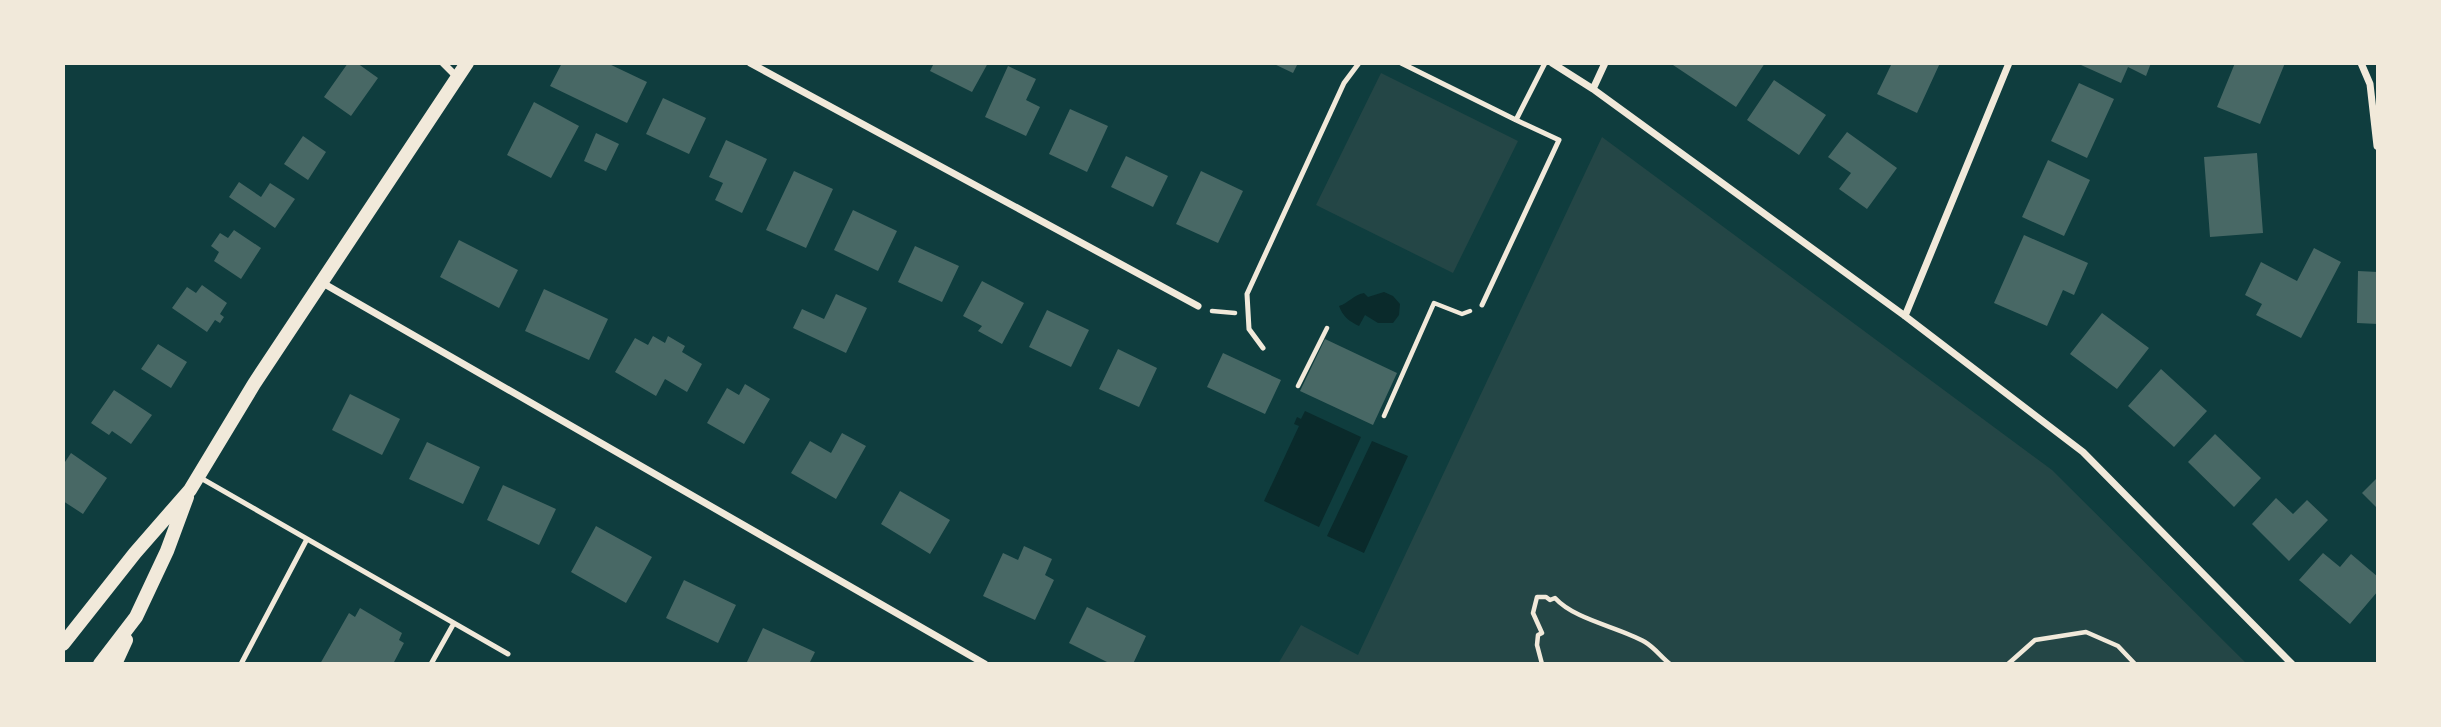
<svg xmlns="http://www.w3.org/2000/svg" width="2441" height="727" font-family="Montserrat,sans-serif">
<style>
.green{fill:#244646}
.water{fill:#0a2a2b}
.building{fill:#486865}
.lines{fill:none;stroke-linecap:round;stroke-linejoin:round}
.path{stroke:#f1e9da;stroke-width:4.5}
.service{stroke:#f1e9da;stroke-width:5}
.minor{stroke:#f1e9da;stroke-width:7}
.secondary{stroke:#f1e9da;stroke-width:14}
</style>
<rect width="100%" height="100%" fill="#0f3d3e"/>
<!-- green -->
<path class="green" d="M1381,73L1518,141L1453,273L1316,205Z
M1602,137L2052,470L2247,664H1278L1301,625L1358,655Z"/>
<!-- water -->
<path class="water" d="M1384,292L1393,296L1400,304L1399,315L1393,323H1378L1365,315L1359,326C1349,321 1343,317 1339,306C1349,303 1353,295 1364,293L1368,297Z
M1305,411L1361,437L1319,527L1264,501L1299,426L1294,424L1297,417L1301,419Z
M1372,441L1408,456L1364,553L1327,536Z"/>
<!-- building -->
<path class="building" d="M348,63H357L378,78L351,116L324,97Z
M562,63H607L647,82L627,123L550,86Z
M934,63H988L972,92L930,71Z
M1272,63H1298L1293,73Z
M1675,63H1765L1736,107L1673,65Z
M1892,63H1940L1917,113L1877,94Z
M2082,63H2151L2146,76L2128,67L2121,83L2081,65Z
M2235,63H2285L2260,124L2217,107Z
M1008,66L1036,79L1026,100L1040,107L1026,136L985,117Z
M1774,80L1826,115L1799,155L1747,120Z
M2079,83L2114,99L2087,158L2051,141Z
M663,98L706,118L689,154L646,134Z
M534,102L579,126L551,178L507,155Z
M1070,109L1108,126L1087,172L1049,154Z
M1847,132L1897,168L1867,209L1839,189L1851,173L1828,157Z
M596,133L619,144L606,171L584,161Z
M303,136L326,152L308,180L284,164Z
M726,140L767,159L742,213L715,200L723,183L709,177Z
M2257,153L2263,233L2210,237L2204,157Z
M1126,156L1168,176L1153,207L1111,187Z
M2048,160L2090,180L2064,236L2022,217Z
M794,171L833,189L806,248L766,230Z
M1201,171L1243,191L1218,243L1176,224Z
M239,182L261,197L270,183L295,199L275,228L229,197Z
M853,210L897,231L878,271L834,250Z
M234,230L261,248L241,279L214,261L219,252L211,246L220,233L228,238Z
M2024,235L2088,263L2074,295L2063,290L2047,326L1994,303Z
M459,240L518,270L499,308L440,277Z
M915,246L959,266L942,302L898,282Z
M2314,248L2341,262L2301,338L2256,315L2262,304L2245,295L2261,262L2297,281Z
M2358,271L2378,272V324L2357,323Z
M982,281L1024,303L1002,344L978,331L982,326L963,316Z
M202,285L227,303L220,314L224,317L220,323L215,320L207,332L172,308L187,287L196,293Z
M544,289L608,319L589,360L525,331Z
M836,294L867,308L846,353L793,328L802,309L824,319Z
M1047,310L1089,330L1071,367L1029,347Z
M2102,313L2149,348L2117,389L2070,354Z
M653,336L665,343L668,336L685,346L682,352L702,364L687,392L665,379L656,396L615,372L635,338L648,345Z
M1325,339L1397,373L1373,425L1300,391Z
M158,344L187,362L171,388L141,369Z
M1118,349L1157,368L1139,407L1099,389Z
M1223,353L1281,380L1265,414L1207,387Z
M2161,369L2207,411L2174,447L2128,406Z
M745,384L770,399L744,444L707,423L727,388L739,395Z
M114,390L152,415L131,444L112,431L109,435L91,423Z
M350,394L400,419L382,455L332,430Z
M842,433L866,446L836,499L791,473L810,441L831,453Z
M2215,434L2261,478L2234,507L2188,462Z
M427,442L480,467L463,504L409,479Z
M71,453L107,478L83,514L63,501V465Z
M2378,477V509L2362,493Z
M503,485L556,509L539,545L487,520Z
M900,491L950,520L930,554L881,524Z
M2276,498L2293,514L2307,500L2328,520L2289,561L2252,524Z
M596,526L652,557L626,603L571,572Z
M1024,546L1052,559L1045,575L1054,580L1035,620L983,596L1003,553L1018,560Z
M2323,553L2340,567L2351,554L2378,577V591L2350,624L2299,580Z
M684,580L736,605L718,643L666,618Z
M1087,607L1146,636L1133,664H1111L1069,643Z
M360,608L402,633L399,640L404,643L393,664H320L349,613L355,617Z
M763,628L815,652L809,664H746Z"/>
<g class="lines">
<!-- path -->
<path class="path" d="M1212,311L1235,313
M1298,386L1327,328
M1384,416L1434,303L1462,314L1470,311
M1542,664L1537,645L1538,635L1542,633L1533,613L1537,597H1546L1550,600L1555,598C1575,620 1619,627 1645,642C1655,648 1661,657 1670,664
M2008,664L2035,640L2086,632L2118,646L2135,664"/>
<!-- service -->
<path class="service" d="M1401,63L1516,120
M1482,305L1559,140L1516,120L1545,63
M1263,348L1249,329L1247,294L1344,83L1359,63
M199,477L508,654
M241,664L307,539
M431,664L454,623"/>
<!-- minor -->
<path class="minor" d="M443,63L457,77
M750,63L1198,306
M1552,63L1593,89L1905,316L2083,452L2292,664
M2361,63L2370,84L2377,146
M1593,89L1605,63
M321,282L985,664
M1905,316L2009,63"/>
<!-- secondary -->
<path class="secondary" d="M63,644L135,553L190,490L254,384L467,63
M100,664L136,617L167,551L187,497
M115,664L126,640"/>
</g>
<!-- border -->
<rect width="2441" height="727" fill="none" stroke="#f1e9da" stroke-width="130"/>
</svg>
